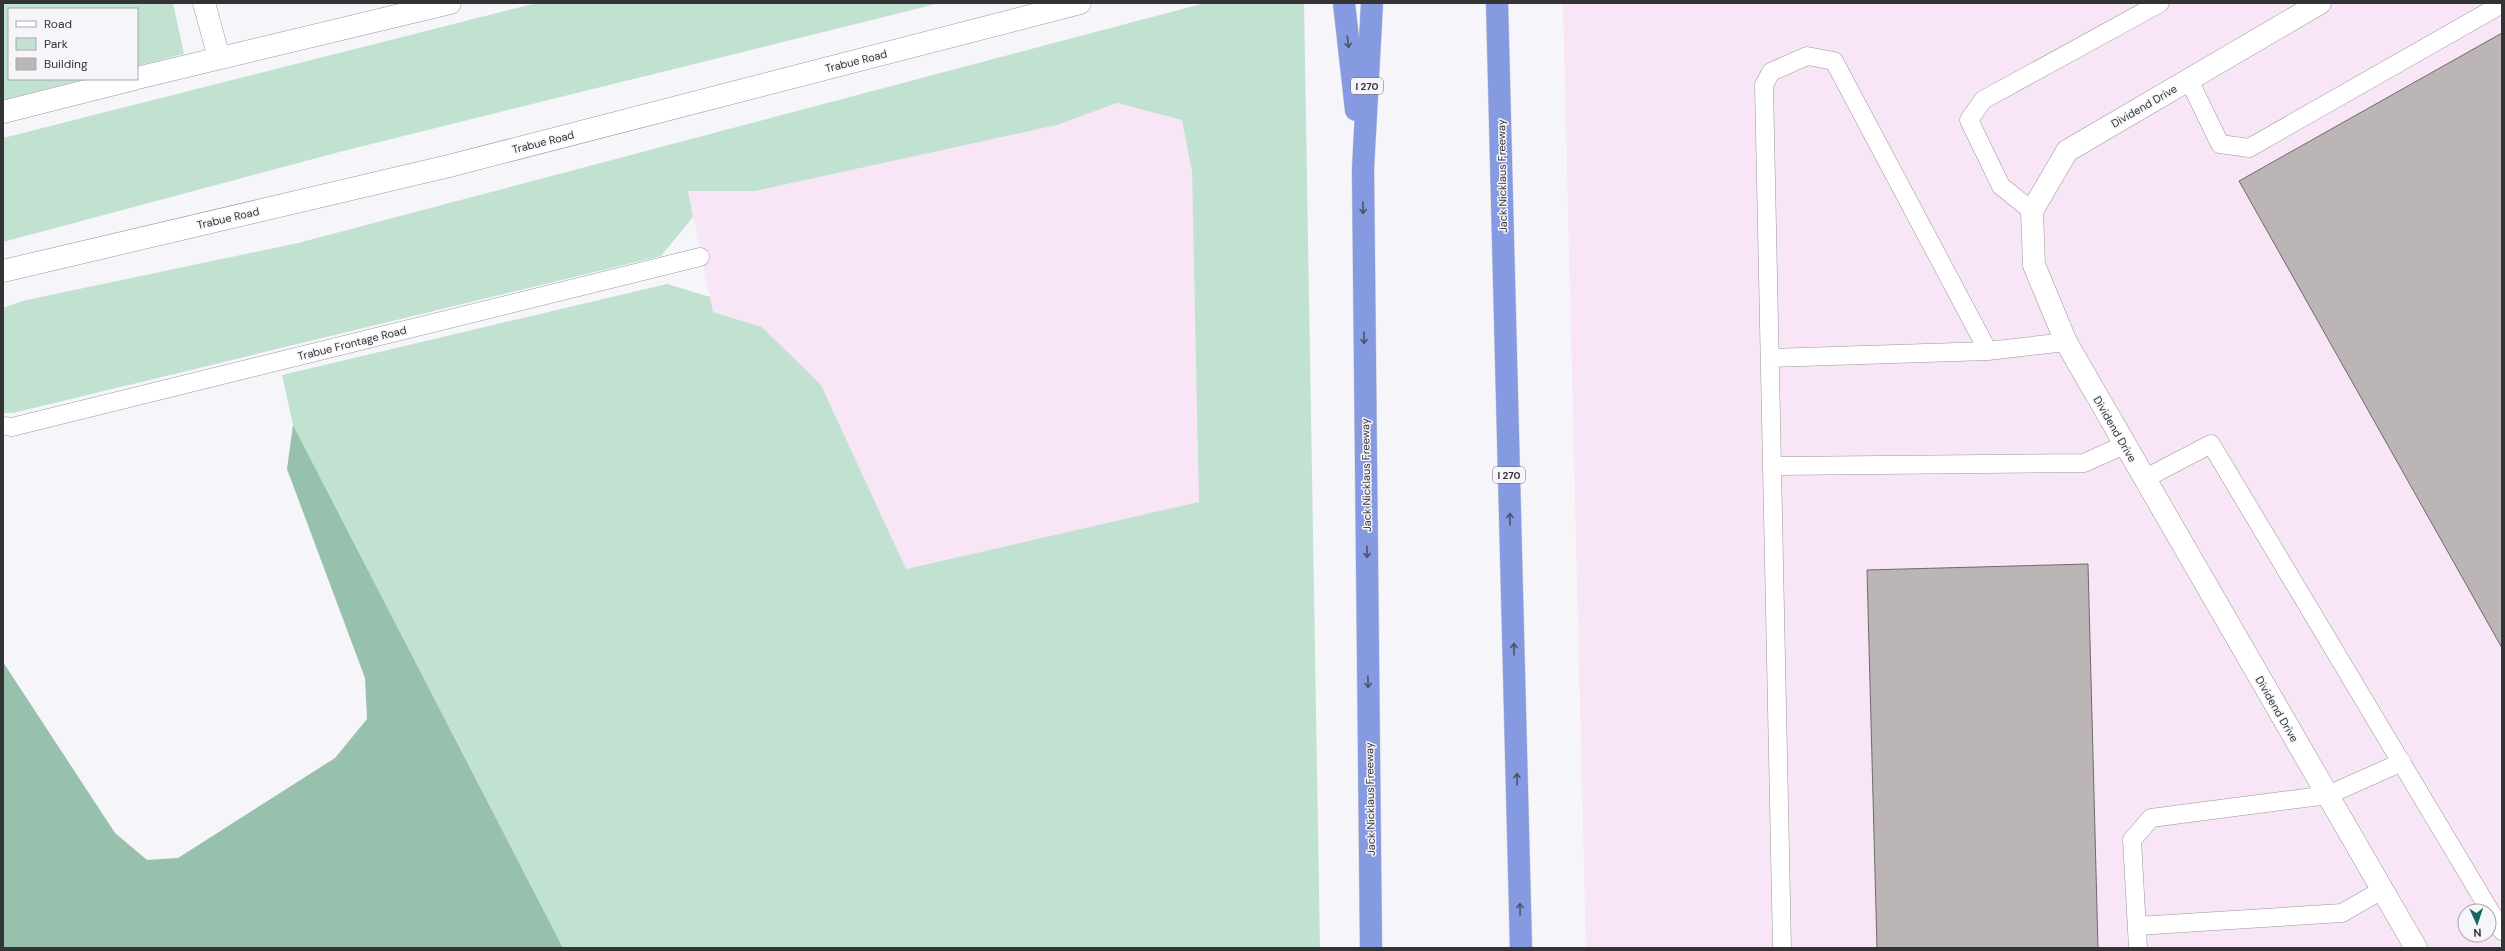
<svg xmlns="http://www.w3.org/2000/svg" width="2505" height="951" font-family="'DM Sans',sans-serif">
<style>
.industrial{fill:#f8e5f6;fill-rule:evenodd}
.green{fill:#c1e1d1}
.forest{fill:#98c1ad}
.building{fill:#bbb6b5;stroke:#6f6b6a}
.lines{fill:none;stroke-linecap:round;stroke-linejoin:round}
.service-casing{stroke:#97989c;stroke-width:19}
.minor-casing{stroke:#97989c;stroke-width:23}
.secondary-casing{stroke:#97989c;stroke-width:23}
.motorway-casing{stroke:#d2d2d3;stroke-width:23}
.service{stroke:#fff;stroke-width:18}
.minor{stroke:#fff;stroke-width:22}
.secondary{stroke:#fff;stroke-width:22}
.motorway{stroke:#869ae1;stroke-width:22}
.oneway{stroke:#4d5369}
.labels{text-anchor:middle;stroke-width:3;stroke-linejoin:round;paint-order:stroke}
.shield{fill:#f5f5fa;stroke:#6e6e71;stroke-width:1}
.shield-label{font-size:10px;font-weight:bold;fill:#343436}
.street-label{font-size:11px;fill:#343436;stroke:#f5f5fa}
</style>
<rect width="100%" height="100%" fill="#f5f5fa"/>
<!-- industrial -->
<path class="industrial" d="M1563,3H2502V948H1586ZM2465,911H2489V935H2465Z
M1117,103L1182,120L1192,172L1200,502L906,569L821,385L762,327L713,312L688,191H755L1057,125Z"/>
<!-- green -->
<path class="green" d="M3,3H173L184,54L137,66V9H9V79H86L3,100Z
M537,3H940L343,151L3,242V138Z
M1205,3H1304L1320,948H563L293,425L282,375L667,284L710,297L713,312L762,327L821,385L906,569L1199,502L1192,172L1182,120L1117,103L1057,125L755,191H688L693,217L661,256L13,413H3V308L22,301L298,243Z"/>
<!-- forest -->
<path class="forest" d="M293,425L563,948H3V662L115,833L147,860L178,858L335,758L367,719L365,678L287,469Z"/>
<!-- building -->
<path class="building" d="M2502,33V648L2239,181Z
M2088,564L2098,948H1877L1867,570Z"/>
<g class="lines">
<!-- service casing -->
<g class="service-casing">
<path id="service" d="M2189,80L2220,144L2249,148L2502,4
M2032,211L2001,186L1969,120L1983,100L2160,3
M2066,342L1988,351L1834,61L1807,56L1771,72L1764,85L1772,466L2084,463L2124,445
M1770,358L1988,351
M3,426L12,427L700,257
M1772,466L1782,948
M2144,479L2211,444L2502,931
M2137,926L2342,913L2382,890
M2138,948L2132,840L2151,818L2328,795L2402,762"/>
</g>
<!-- minor casing -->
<g class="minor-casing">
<path id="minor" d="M204,3L219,58
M2320,3L2067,151L2032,211L2034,265L2066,342L2416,948
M137,78L450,3
M3,112L134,79"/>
</g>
<!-- secondary casing -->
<g class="secondary-casing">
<path id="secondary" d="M3,271L449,166L1080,3"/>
</g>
<!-- motorway casing -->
<g class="motorway-casing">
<path id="motorway" d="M1344,3L1356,110
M1497,3L1521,948
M1371,948L1363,169L1372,3"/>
</g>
<!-- service -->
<use href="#service" class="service"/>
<!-- minor -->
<use href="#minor" class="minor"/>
<!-- secondary -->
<use href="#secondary" class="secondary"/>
<!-- motorway -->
<use href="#motorway" class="motorway"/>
</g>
<!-- one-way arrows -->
<defs><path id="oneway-shaft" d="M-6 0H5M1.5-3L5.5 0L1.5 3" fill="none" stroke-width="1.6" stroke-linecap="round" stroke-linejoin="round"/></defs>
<g class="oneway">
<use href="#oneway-shaft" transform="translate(1348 42) rotate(83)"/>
<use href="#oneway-shaft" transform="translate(1363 208) rotate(89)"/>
<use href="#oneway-shaft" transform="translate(1364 338) rotate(89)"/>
<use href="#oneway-shaft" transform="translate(1510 519) rotate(-91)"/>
<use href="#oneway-shaft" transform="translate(1367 552) rotate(89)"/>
<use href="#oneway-shaft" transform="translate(1514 649) rotate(-91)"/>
<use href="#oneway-shaft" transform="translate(1368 682) rotate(89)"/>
<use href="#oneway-shaft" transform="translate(1517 779) rotate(-91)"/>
<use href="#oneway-shaft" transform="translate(1520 909) rotate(-91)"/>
</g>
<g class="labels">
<!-- shield labels -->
<g class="shield">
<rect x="1351" y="78" width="32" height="16" rx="3"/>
<rect x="1493" y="467" width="32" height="16" rx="3"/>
</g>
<g class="shield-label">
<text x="1367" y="90">I 270</text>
<text x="1509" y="479">I 270</text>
</g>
<!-- street labels -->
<g class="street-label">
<text transform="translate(856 61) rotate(-14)" y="4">Trabue Road</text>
<text transform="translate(2144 106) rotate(-30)" y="4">Dividend Drive</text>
<text transform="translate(543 142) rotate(-14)" y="4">Trabue Road</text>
<text transform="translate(1502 176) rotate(-91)" y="4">Jack Nicklaus Freeway</text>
<text transform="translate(228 218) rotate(-13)" y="4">Trabue Road</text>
<text transform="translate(352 343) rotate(-14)" y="4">Trabue Frontage Road</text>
<text transform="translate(2115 429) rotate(60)" y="4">Dividend Drive</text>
<text transform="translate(1366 475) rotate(-91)" y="4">Jack Nicklaus Freeway</text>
<text transform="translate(2277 709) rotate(60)" y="4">Dividend Drive</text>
<text transform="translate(1370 799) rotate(-91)" y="4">Jack Nicklaus Freeway</text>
</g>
</g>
<!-- border -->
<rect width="2505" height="951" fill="none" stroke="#343436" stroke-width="8"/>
<!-- legend -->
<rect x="8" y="8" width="130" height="72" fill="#f5f5fa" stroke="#a8a8ac"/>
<rect x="16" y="21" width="20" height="6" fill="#ffffff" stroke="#a8a8ac"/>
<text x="44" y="28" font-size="12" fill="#343436">Road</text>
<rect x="16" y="38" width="20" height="12" fill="#c1e1d1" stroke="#a8a8ac"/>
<text x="44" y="48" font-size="12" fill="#343436">Park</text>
<rect x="16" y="58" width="20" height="12" fill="#bbb6b5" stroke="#a8a8ac"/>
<text x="44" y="68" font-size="12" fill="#343436">Building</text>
<!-- north arrow -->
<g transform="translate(2477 923) rotate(177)"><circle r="19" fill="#f5f5fa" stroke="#a8a8ac"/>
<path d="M0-3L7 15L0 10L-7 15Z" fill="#186662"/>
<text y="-6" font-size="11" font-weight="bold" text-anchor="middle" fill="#343436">N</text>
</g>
</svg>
